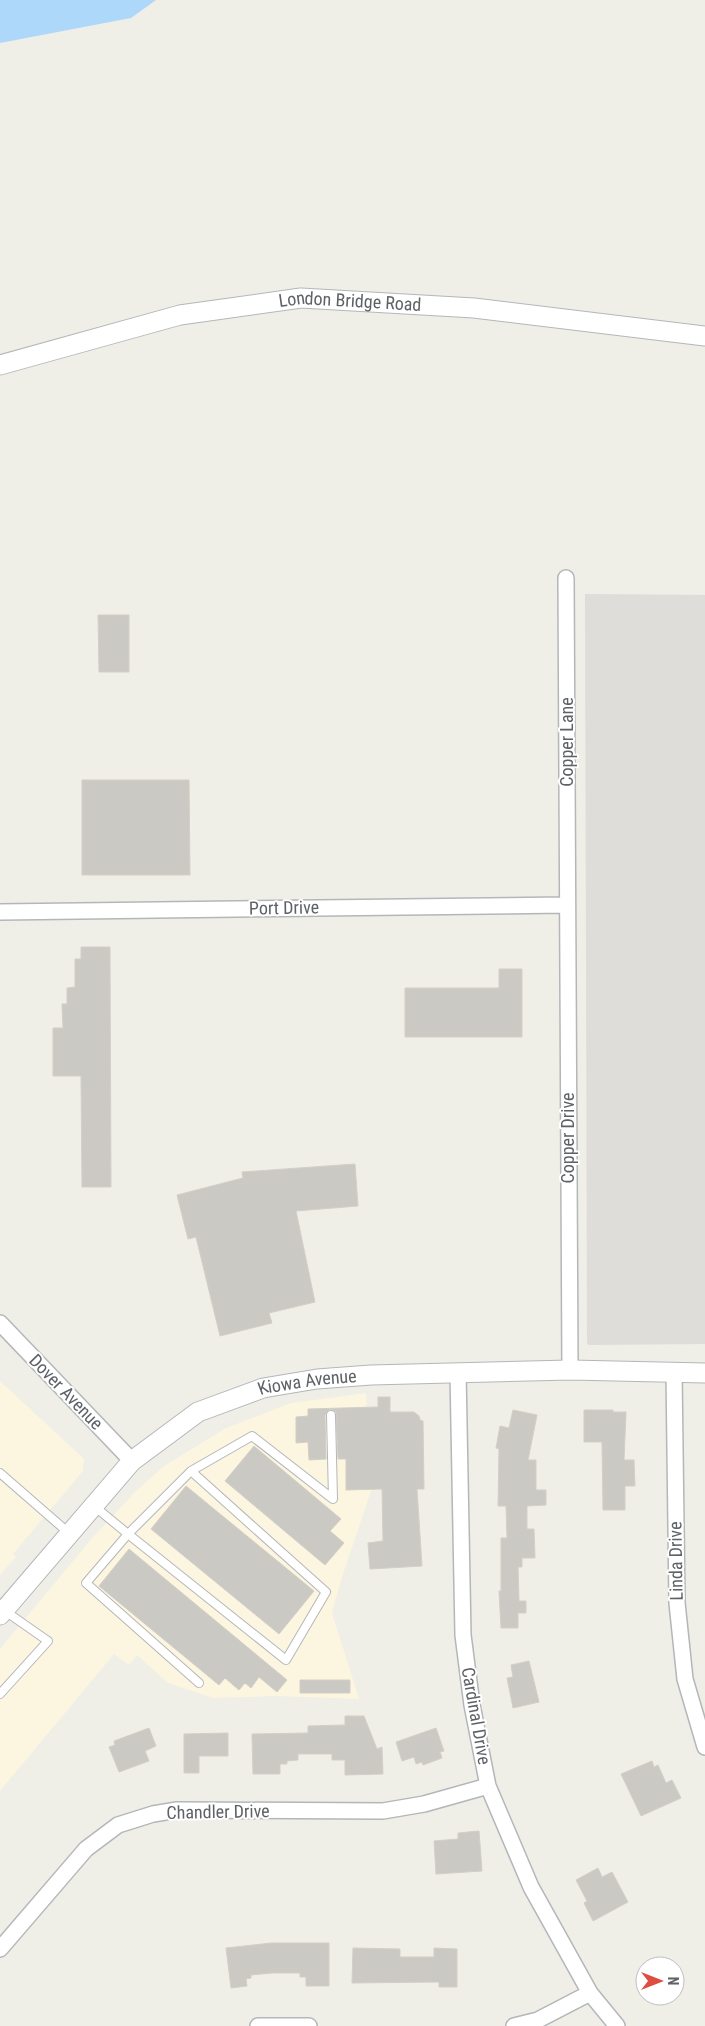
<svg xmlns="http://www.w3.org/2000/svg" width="705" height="2026" font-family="'Roboto Condensed',sans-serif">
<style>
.commercial{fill:#fcf5e0}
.industrial{fill:#deddd9}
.water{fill:#aed8f9}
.building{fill:#cbc9c4;stroke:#d4cfc6}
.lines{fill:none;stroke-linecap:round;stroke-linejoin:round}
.service-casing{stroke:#b4b7ba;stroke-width:10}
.minor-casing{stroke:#b4b7ba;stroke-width:18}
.tertiary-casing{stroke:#b4b7ba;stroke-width:21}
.service{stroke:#fff;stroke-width:8}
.minor{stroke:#fff;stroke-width:15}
.tertiary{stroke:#fff;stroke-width:19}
.labels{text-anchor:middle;stroke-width:4;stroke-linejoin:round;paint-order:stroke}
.street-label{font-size:18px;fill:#5e6266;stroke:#fff}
</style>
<rect width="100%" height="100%" fill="#efeee7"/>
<!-- commercial -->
<path class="commercial" d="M0,1381L84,1459L83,1471L13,1554L16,1557L0,1575Z
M366,1393L371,1491L342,1577L332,1613L359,1699L276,1696L213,1698L168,1683L137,1655L129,1665L114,1654L0,1791V1649L92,1538L135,1492L164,1466L226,1428L291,1403Z"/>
<!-- industrial -->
<path class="industrial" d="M585,594L705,595V1344L588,1345L587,1342Z"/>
<!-- water -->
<path class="water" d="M0,0H156L131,18L0,43Z"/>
<!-- building -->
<path class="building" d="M98,615H129V672H99Z
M82,780H189L190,875H82Z
M81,947H110L111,1187H82L81,1076H53V1028H63L62,1004H67V988L75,987V959H81Z
M499,969H522V1037H405V988H499Z
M355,1164L358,1206L296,1211L315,1302L269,1313L272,1323L220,1336L196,1237L188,1239L177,1195L243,1178L242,1172Z
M378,1397H390V1412H414L419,1416L420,1420L423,1421L424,1489H417L422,1566L370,1569L368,1543L383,1541L382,1489L346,1490V1459H338L336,1412L330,1409L325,1415L326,1459L309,1460L308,1442L296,1443V1417L308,1416V1409L378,1407Z
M513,1410L537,1415L528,1460H536V1490H546V1505L527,1506V1529H534L535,1558H522V1567H518L519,1601H526V1613H518V1628H501L499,1591H501V1538H507L506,1506H498L499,1449L496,1448L500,1426L509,1428Z
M584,1410H613V1412H626L624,1460H634L635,1486H625V1510H603L602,1442H584Z
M254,1446L341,1519L330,1531L344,1543L325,1565L225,1481Z
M186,1486L314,1591L279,1634L151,1529Z
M129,1549L287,1680L277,1692L259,1677L251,1688L245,1683L239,1690L225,1678L219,1685L99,1586Z
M529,1661L539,1702L513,1708L507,1678L513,1677L511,1665Z
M300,1680H350V1693H300Z
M345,1716H364L377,1749L382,1747L383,1774L345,1775V1760H332V1754H298V1760L287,1761V1764H280V1774H253L252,1734L308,1733V1726L345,1725Z
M149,1728L156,1746L145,1751L149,1761L119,1772L109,1747L115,1745L114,1741Z
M436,1728L444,1751L440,1752L442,1758L423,1765L422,1762L416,1764L414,1757L402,1761L396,1742Z
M228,1733V1756H199V1773H184V1734Z
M652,1761L654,1767L658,1765L666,1783L672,1780L681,1798L641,1816L621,1774Z
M479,1831L482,1871L436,1874L434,1841L458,1839V1833Z
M598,1868L602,1877L612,1872L628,1902L593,1921L584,1903L587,1901L576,1880Z
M271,1943H329V1986H306V1977H300V1973H272L251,1975V1978L246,1979L247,1986L231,1988L226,1948Z
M353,1948L400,1949V1957H434V1948L457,1949V1987H439V1982L352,1983Z"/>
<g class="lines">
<!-- service casing -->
<g class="service-casing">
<path id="service" d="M191,1471L326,1592L286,1660L128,1534Z
M191,1471L252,1436L333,1499L331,1415
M0,1473L70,1534
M94,1506L128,1534L86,1583L199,1683
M0,1694L48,1641L5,1611"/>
</g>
<!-- minor casing -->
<g class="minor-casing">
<path id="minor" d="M566,578L570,1370
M0,912L567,905
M0,1323L132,1461
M458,1372L463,1635L472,1705L488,1786L531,1887L590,1993L617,2026
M674,1372L677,1603L685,1679L705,1747
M0,1949L86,1849L118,1825L153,1814L177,1810L383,1811L424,1804L488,1786
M258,2026H309
M514,2026L538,2020L590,1993"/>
</g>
<!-- tertiary casing -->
<g class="tertiary-casing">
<g id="tertiary">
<path id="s1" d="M0,365L180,315L301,298L474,308L705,336"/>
<path id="s2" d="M0,1615L132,1461L198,1412L263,1388L317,1379L371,1375L570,1370L705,1373"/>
</g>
</g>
<!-- service -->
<use href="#service" class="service"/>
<!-- minor -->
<use href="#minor" class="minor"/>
<!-- tertiary -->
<use href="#tertiary" class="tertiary"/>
</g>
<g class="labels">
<!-- street labels -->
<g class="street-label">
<text dy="6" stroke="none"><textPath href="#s1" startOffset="358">London Bridge Road</textPath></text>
<text transform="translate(567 742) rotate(-90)" y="6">Copper Lane</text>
<text transform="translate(284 908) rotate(-1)" y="6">Port Drive</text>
<text transform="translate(568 1138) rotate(-90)" y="6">Copper Drive</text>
<text dy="6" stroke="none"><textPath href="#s2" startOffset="399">Kiowa Avenue</textPath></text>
<text transform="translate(66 1392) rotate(46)" y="6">Dover Avenue</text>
<text transform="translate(676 1561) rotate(-91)" y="6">Linda Drive</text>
<text transform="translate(476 1716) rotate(80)" y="6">Cardinal Drive</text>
<text transform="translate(218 1812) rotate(-1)" y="6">Chandler Drive</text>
</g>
</g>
<!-- north arrow -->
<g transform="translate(660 1981) rotate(90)"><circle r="24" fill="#ffffff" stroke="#bfc0c2"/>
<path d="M0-4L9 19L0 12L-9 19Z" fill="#dd4d40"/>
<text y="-8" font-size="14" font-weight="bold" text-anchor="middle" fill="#5e6266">N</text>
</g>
</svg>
